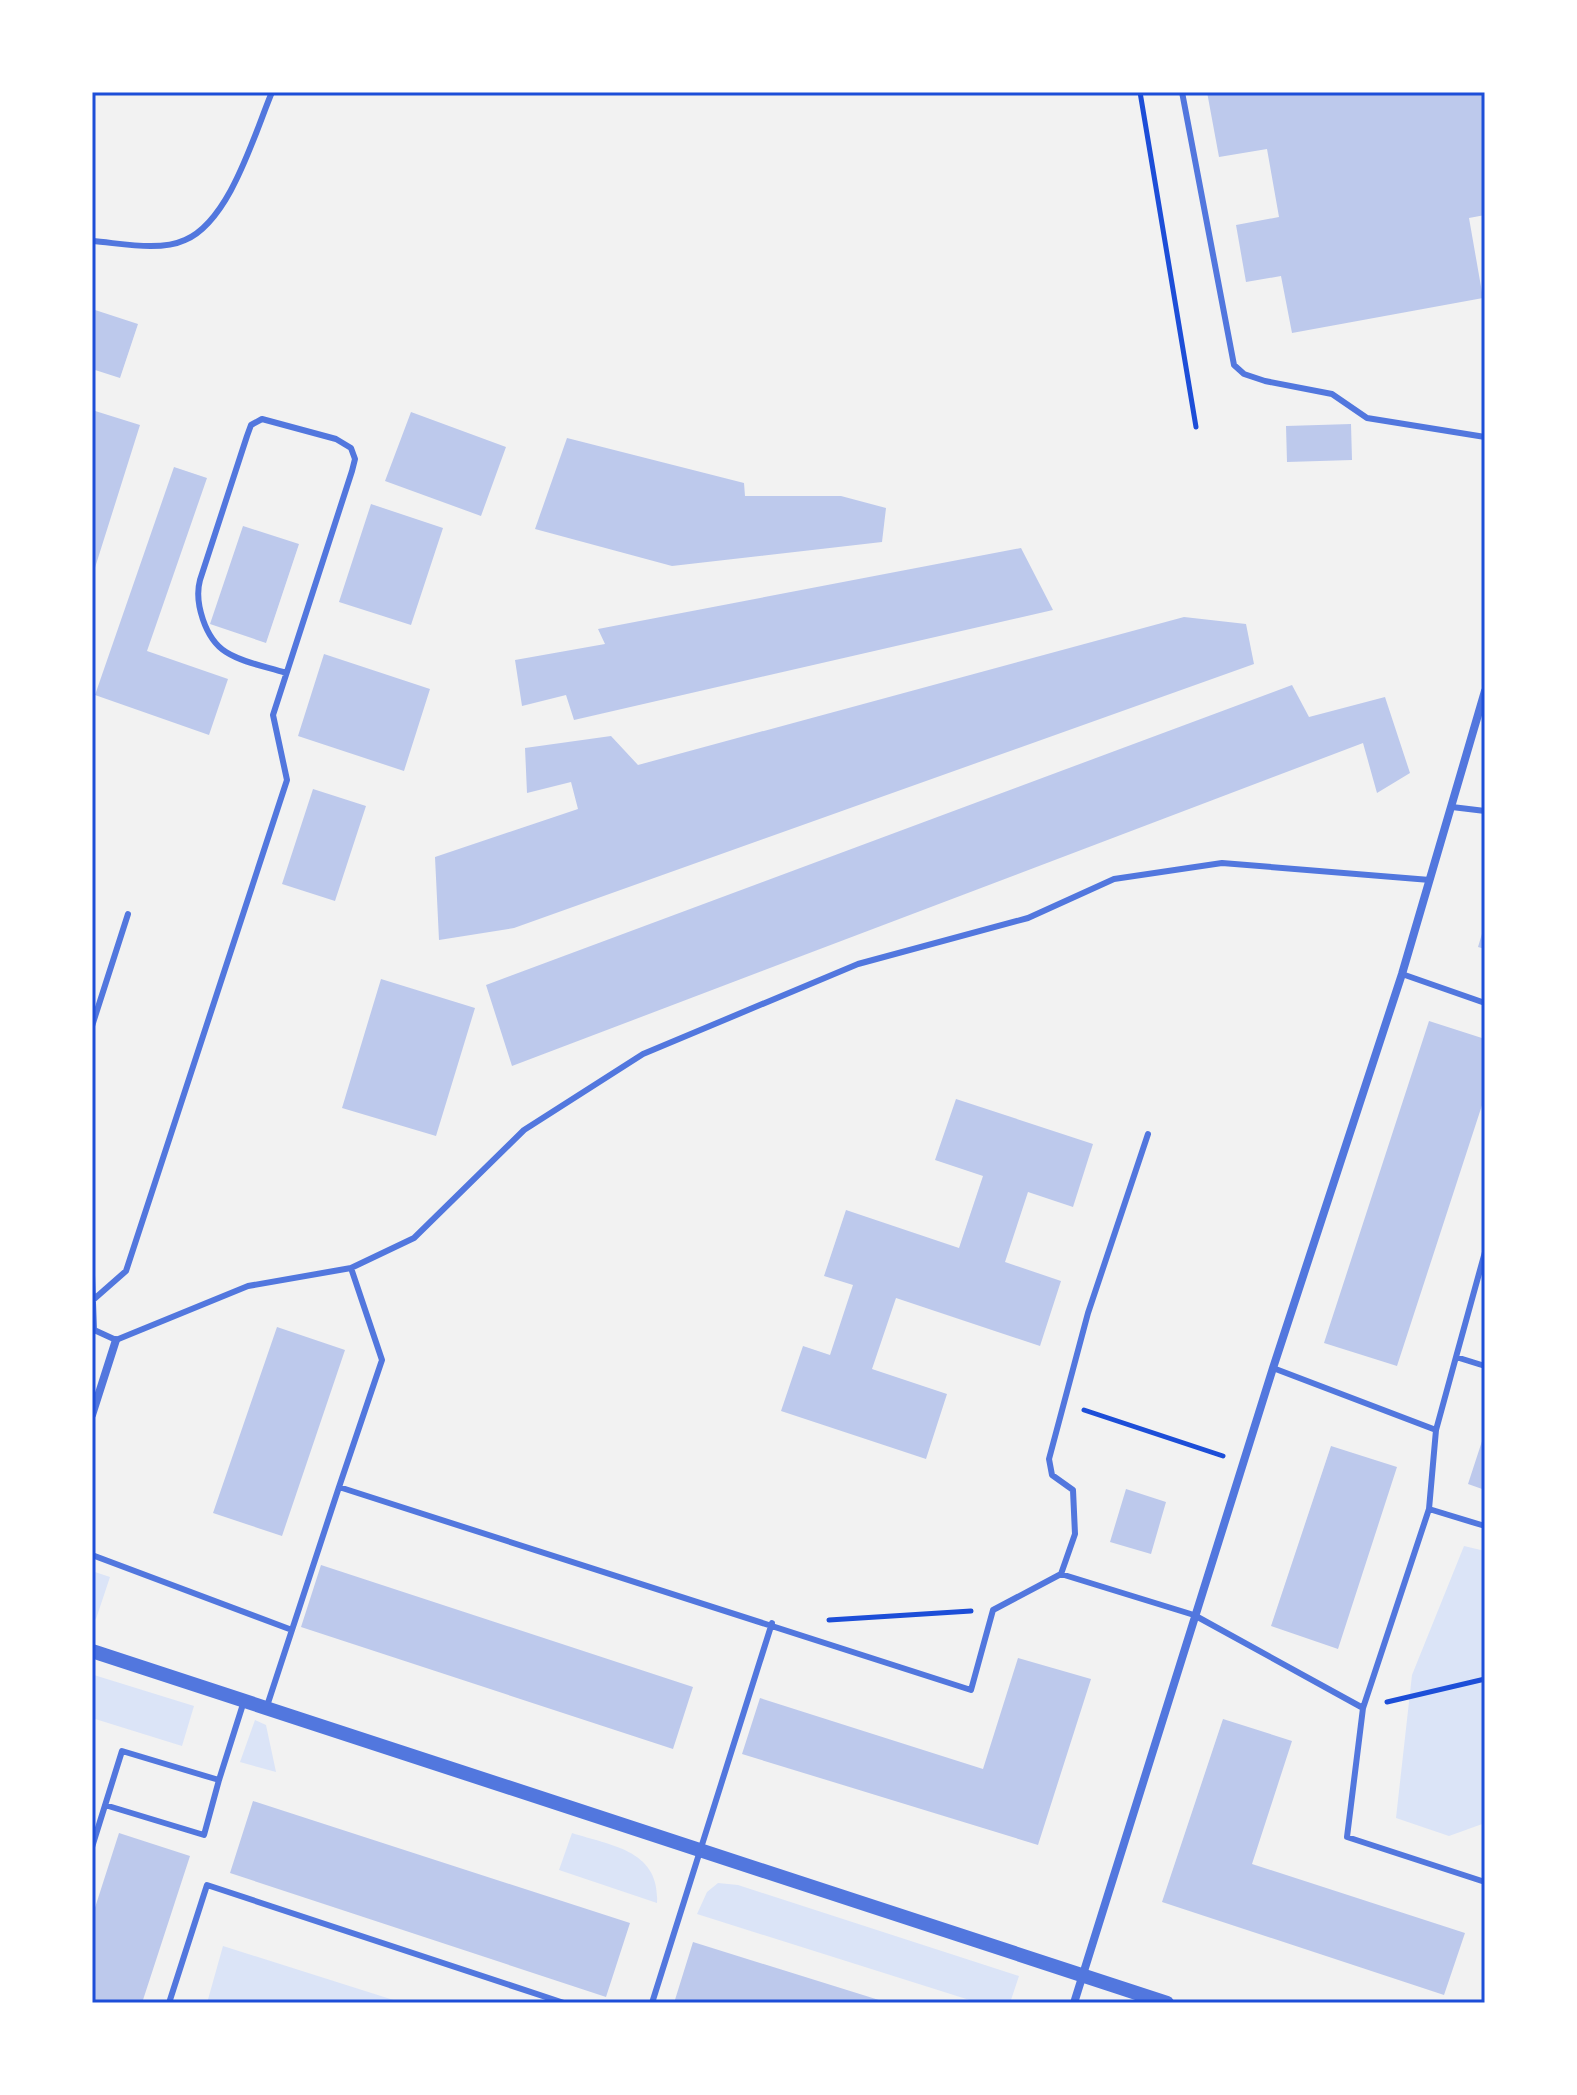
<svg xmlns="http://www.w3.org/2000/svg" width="1577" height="2095" font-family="Barlow,sans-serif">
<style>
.green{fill:#dbe4f7}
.building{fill:#bdc9ec}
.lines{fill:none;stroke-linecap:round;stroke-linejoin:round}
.path{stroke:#1d4ed8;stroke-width:5}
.service{stroke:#5277de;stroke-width:6}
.minor{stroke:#5277de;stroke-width:8}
.tertiary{stroke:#5277de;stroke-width:14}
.neatline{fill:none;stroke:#1d4ed8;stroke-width:3}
</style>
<rect width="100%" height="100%" fill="#f2f2f2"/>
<!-- green -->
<path class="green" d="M1464,1546L1485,1551V1823L1449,1836L1396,1818L1412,1675Z
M92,1571L110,1577L96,1619L92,1617Z
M94,1675L194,1706L182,1746L92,1718Z
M255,1720L266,1725L276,1772L240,1762Z
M572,1833C612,1846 660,1850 657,1903L559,1870Z
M718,1883L738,1885L1019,1976L1010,2003H979L697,1914L707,1892Z
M223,1946L403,2003H207Z"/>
<!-- building -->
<path class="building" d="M1207,92H1485V215L1469,218L1483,298L1292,333L1281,276L1246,282L1236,225L1279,217L1267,149L1219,157Z
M92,309L138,324L120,378L92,369Z
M92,410L140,425L93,574L92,573Z
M411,412L506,447L481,516L385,481Z
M1351,424L1352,460L1287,462L1286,426Z
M567,438L744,483L745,496H841L886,508L882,542L672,566L535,529Z
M174,467L207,478L147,651L228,679L209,735L95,695Z
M371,504L443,528L411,625L339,602Z
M243,526L299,544L266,643L210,624Z
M1021,548L1053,610L574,720L566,695L522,706L515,660L605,644L598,629Z
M1184,617L1246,624L1254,664L514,928L439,940L435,857L578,809L571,782L527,793L525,748L611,736L638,765Z
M324,654L430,689L404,771L298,736Z
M1292,685L1309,717L1385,697L1410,773L1377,793L1363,743L512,1066L486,985Z
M313,789L366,806L335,901L282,884Z
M1484,927H1485V949L1478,947Z
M381,979L475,1008L436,1136L342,1108Z
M1429,1021L1485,1039V1096L1397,1366L1324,1343Z
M956,1099L1093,1144L1073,1207L1028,1192L1005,1262L1061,1281L1040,1346L896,1298L872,1369L947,1394L926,1459L781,1411L803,1346L830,1355L853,1285L824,1276L846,1210L959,1248L983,1176L935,1160Z
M277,1327L345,1350L282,1536L213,1513Z
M1484,1435H1485V1490L1468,1484Z
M1331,1446L1397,1467L1338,1649L1271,1626Z
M1126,1489L1166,1502L1151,1554L1110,1542Z
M321,1565L693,1687L673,1749L301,1627Z
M1018,1658L1091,1679L1038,1845L742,1754L760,1698L983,1769Z
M1223,1719L1292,1741L1252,1864L1465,1933L1444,1995L1162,1902Z
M253,1801L630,1923L606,1997L230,1873Z
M119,1833L190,1856L142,2003H92V1917Z
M693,1942L879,2000L878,2003H674Z"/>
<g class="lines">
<!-- path -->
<path class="path" d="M1140,92L1196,427
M1084,1410L1223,1456
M829,1620L971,1611
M1387,1702L1485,1679"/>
<!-- service -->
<path class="service" d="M1182,92L1234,365L1244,374L1265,381L1332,394L1367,418L1485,437
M92,241C120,243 159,252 185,240C230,221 254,135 272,92
M1452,807L1485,811
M1402,974L1485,1003
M92,1026L128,914
M92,1275L94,1330
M93,1300L126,1271L287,780L273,715L352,471L355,459L351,448L336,439L262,419L251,425L247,436L200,580C194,602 205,639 226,652C243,663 268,667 286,673
M92,1329L116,1340L248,1286L351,1268L414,1238L524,1130L643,1054L858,964L1028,918L1114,879L1222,863L1430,880
M1456,1357L1485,1252
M1273,1368L1436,1430L1456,1357L1485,1366
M339,1487L382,1360L351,1268
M1429,1509L1485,1526
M92,1555L292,1630
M1061,1574L1194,1615L1363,1708L1347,1837L1485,1882
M1363,1708L1429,1509L1436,1430
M266,1709L339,1487L971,1690L993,1610L1061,1574L1075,1534L1073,1490L1052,1475L1049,1459L1088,1313L1148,1134
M105,1805L204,1835L219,1780
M92,1847L122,1751L219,1780L244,1701
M169,2003L207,1885L564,2003
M652,2003L772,1623"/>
<!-- minor -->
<path class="minor" d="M92,1415L116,1340
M1074,2003L1273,1368L1402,974L1485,691"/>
<!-- tertiary -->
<path class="tertiary" d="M92,1651L1167,2003"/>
</g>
<!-- border -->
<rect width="1577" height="2095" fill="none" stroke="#ffffff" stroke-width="188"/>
<rect x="94" y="94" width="1389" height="1907" class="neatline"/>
</svg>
